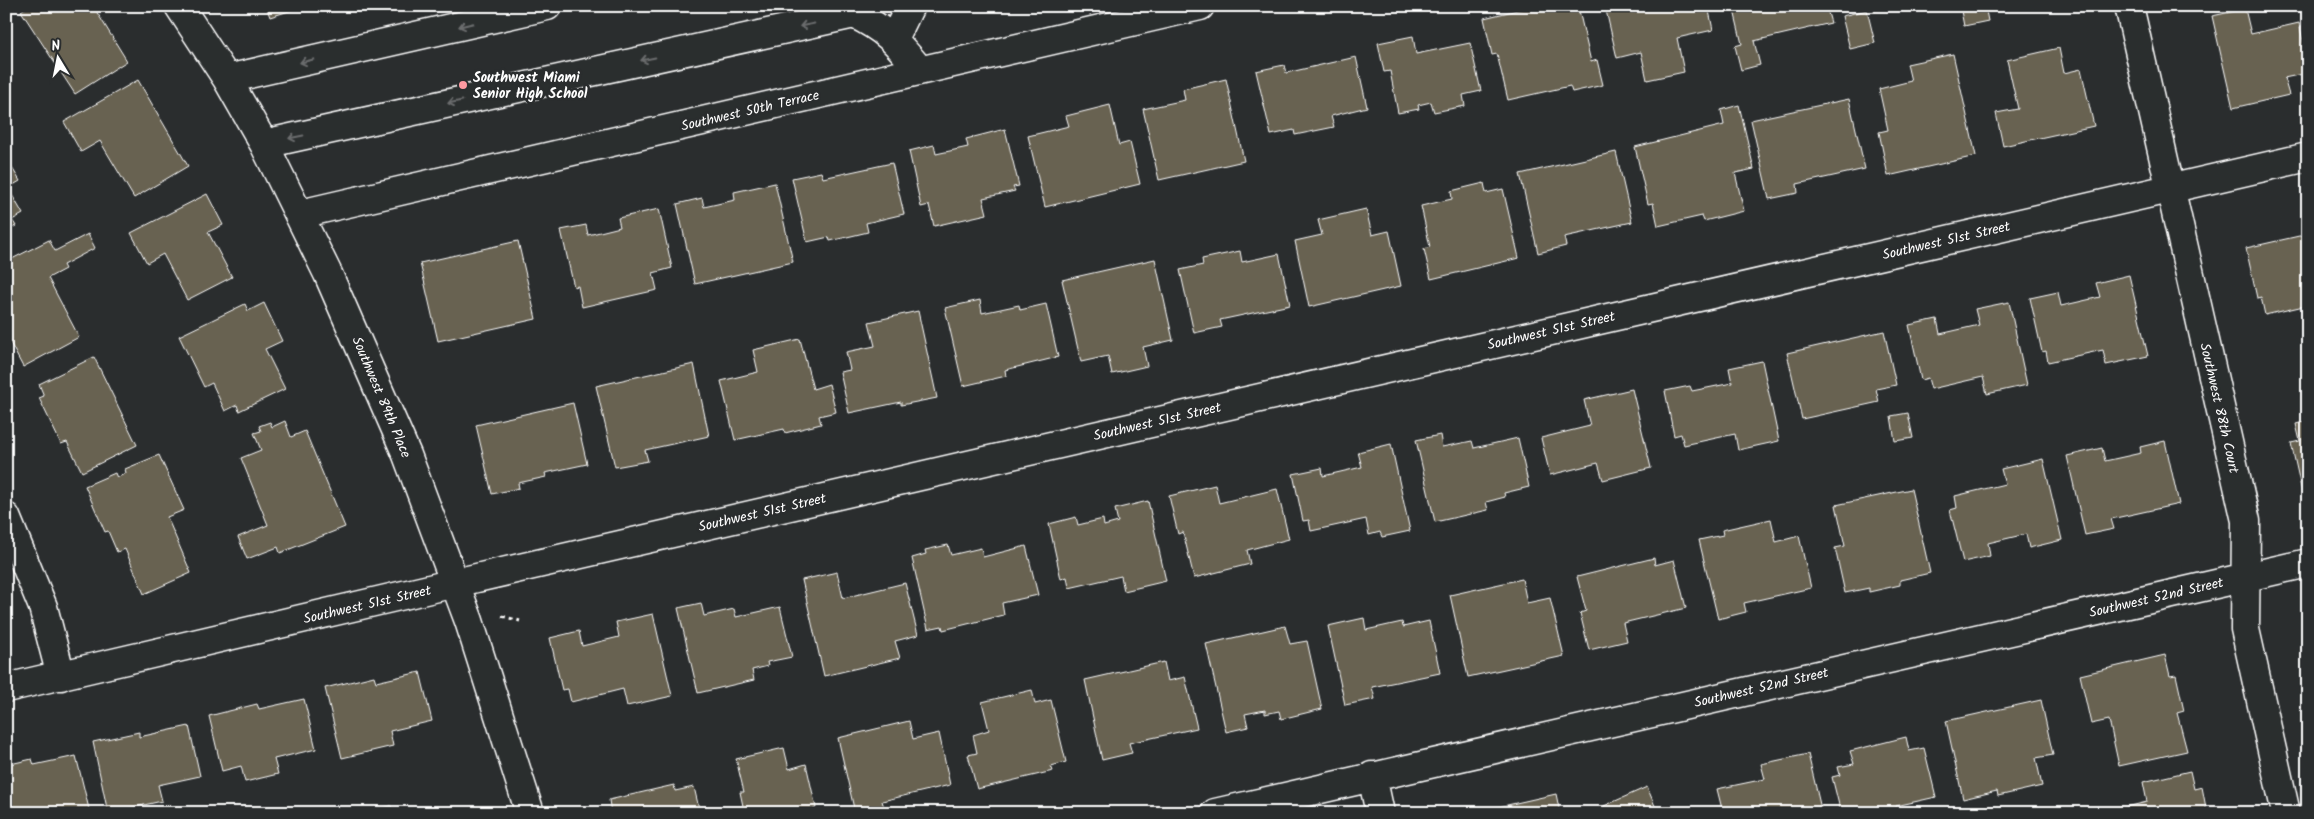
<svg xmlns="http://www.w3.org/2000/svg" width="2314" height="819" font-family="Kalam,sans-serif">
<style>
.building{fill:#686251;stroke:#fff}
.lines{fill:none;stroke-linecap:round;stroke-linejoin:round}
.minor-casing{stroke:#fff;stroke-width:31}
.path{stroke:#fff;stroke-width:3;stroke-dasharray:4 4;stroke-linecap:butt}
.minor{stroke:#2a2d2e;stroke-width:28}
.oneway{stroke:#6a6c6d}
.poi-dot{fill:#ff9aa2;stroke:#2a2d2e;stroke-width:2}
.labels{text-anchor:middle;stroke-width:5;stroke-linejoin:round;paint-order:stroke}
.poi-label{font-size:14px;font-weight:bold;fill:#fff;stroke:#2a2d2e;text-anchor:start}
.street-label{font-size:14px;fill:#fff;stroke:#2a2d2e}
</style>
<rect width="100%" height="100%" fill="#2a2d2e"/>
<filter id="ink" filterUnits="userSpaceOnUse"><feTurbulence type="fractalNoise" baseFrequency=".02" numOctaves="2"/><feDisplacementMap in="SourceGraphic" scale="10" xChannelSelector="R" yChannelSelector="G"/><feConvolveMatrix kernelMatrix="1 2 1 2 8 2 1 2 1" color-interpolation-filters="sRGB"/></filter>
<g filter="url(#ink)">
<!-- building -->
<path class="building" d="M28,6H93L127,61L75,94L21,11Z
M266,6H305L270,17Z
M1534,6H1578L1591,62L1597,60L1603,85L1572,92L1570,86L1508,100L1497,54L1492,55L1484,18Z
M1605,6H1708L1713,30L1677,38L1684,72L1647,80L1641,52L1617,58Z
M1733,6H1826L1831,23L1754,41L1760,65L1741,70L1735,46L1742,44Z
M1873,6H1895L1874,11Z
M1960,6H1985L1988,21L1964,26Z
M2245,9L2251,34L2299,23L2308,63V73L2284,78L2289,95L2233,108L2212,16Z
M1867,10L1875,43L1850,49L1842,16Z
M1413,36L1416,54L1470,43L1481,91L1463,95L1465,106L1434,112L1431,102L1418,105L1419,109L1398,113L1390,71L1384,72L1378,43Z
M2059,48L2064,73L2081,69L2094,126L2003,146L1996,113L2018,109L2007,60Z
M1953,54L1976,156L1888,176L1879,132L1888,130L1879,89L1911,81L1907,64Z
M1356,57L1367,107L1331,116L1334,127L1295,135L1294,130L1271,135L1256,71L1284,65L1286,73Z
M1226,79L1244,161L1159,180L1143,109L1185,100L1183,89Z
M138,80L188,166L134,198L100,141L81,152L64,122Z
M1849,99L1865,169L1797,184L1798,193L1769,199L1751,120Z
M1110,105L1119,145L1130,142L1140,184L1045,207L1028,136L1069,126L1066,116Z
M1739,105L1754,169L1735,173L1744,211L1704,221L1702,216L1658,226L1653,203L1648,204L1635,147L1724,125L1721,110Z
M1005,129L1019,186L1013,187L1015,191L983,198L987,214L934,226L929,205L921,207L909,151L934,145L936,154L968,147L966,139Z
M1616,152L1632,222L1564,237L1566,246L1538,253L1520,174Z
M6,158L20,181L8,188L23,214L12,220L16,226L6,231Z
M892,163L904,214L866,223L868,232L830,241L829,237L807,242L792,178L821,172L823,178Z
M775,183L793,262L695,284L677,204L702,198L704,207L735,200L734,192Z
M1484,183L1486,193L1503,189L1519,258L1431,279L1424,249L1430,247L1421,206L1452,199L1451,191Z
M207,194L223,225L208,232L232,277L187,300L163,254L147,263L131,233Z
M659,209L672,268L653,273L657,290L582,307L578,286L574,287L561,230L586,225L588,235L620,227L618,218Z
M1366,209L1372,235L1389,231L1401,286L1309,307L1295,241L1322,235L1318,220Z
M88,234L95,248L63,265L65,269L48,278L79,337L23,367L6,335V262L49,240L55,251Z
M2308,234V305L2265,315L2261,297L2257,298L2246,248Z
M518,241L536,319L438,341L420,263Z
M1240,251L1242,262L1279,254L1290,305L1220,320L1222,327L1194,333L1180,270L1203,265L1202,259Z
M1155,259L1173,340L1143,347L1147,366L1112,374L1108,356L1081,362L1062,280Z
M2129,275L2148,356L2106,365L2103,350L2048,362L2046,351L2042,352L2030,298L2058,292L2061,306L2100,297L2096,283Z
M980,300L982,313L1019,305L1020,310L1046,304L1058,357L1005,370L1006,376L963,386L945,308Z
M2009,302L2027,385L1987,394L1983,377L1931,389L1928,378L1921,380L1909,325L1937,319L1940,334L1979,325L1975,309Z
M264,303L282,341L265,349L285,389L239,411L237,405L225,411L212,383L204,387L179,336L245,304L248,311Z
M918,311L937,398L901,405V402L849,413L840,372L850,370L846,352L875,346L869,322Z
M1884,331L1896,385L1876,389L1879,402L1802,419L1787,353Z
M800,339L813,389L829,384L836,412L819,416L821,424L785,433L784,429L735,440L721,381L758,372L753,350Z
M94,357L137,445L82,472L67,442L61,444L39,398L44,396L39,384Z
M1762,361L1779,441L1738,450L1735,434L1684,445L1681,434L1674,436L1665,391L1690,386L1692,391L1732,383L1729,368Z
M694,364L709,436L645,450L648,461L615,467L596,386Z
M1632,389L1651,468L1603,480L1598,463L1550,475L1541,438L1590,426L1584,400Z
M573,403L587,464L545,473L546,477L518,483L519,488L492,494L476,425Z
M1908,413L1913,438L1895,441L1891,416Z
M285,421L291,437L305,431L345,527L280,553L278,547L247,559L238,537L268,525L241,458L261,450L254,433L261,431L259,426L270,422L272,427Z
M2308,421V491L2302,492L2291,443L2300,441L2296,424Z
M1440,435L1442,447L1472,441L1474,448L1518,438L1529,487L1504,493L1505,497L1486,502L1488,510L1435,522L1416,440Z
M2165,441L2179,504L2111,519L2114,529L2085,535L2067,456L2102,448L2105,461L2141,453L2140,447Z
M1391,444L1410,531L1382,537L1380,532L1369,535L1366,519L1311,531L1309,520L1303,521L1293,474L1322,468L1323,476L1362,467L1358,452Z
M159,455L184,510L167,517L191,573L144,594L125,549L117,552L108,531L105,532L85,486L115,473L117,478L126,473L125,469Z
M2043,459L2062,540L2029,548L2026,534L1988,543L1990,556L1963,562L1950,510L1957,508L1955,496L2005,484L2001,469Z
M1215,485L1219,503L1277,489L1289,539L1247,550L1250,564L1194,578L1183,532L1178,534L1169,496Z
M1911,489L1930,573L1900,580V585L1869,592V588L1845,593L1835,548L1845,546L1836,505Z
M1148,501L1166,581L1124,591L1121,576L1069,588L1067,577L1061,579L1049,524L1076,517L1078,525L1103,519L1104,526L1118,522L1115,509Z
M1771,519L1776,542L1799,536L1811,588L1744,603L1746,612L1718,619L1699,540L1723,535L1722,530Z
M948,545L951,555L981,548L983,557L1026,546L1038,595L1002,603L1004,615L943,630L942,626L928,629L912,558L926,554L925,550Z
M1654,558L1655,565L1674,560L1686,608L1623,623L1627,641L1589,650L1580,613L1586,611L1577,577Z
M837,572L843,598L905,583L918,635L895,641L900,658L824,676L802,580Z
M1522,579L1527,603L1550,598L1564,656L1468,677L1450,595Z
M701,603L704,616L734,609L736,617L780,607L792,657L767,662L768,666L752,670L754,680L698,693L678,608Z
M653,614L672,696L627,706L623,689L571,702L568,689L562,690L550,638L579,631L582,646L619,637L616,622Z
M1364,618L1366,630L1402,622L1403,627L1429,621L1440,673L1372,687L1375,699L1345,705L1328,626Z
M1285,626L1290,644L1307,641L1322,709L1281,719L1279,711L1265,714V710L1245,714L1248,727L1226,732L1206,644Z
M2165,655L2170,676L2176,675L2184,711L2177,713L2187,751L2119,766L2109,720L2091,724L2080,675Z
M1164,662L1168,681L1185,677L1197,728L1129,743L1132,753L1102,760L1085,680Z
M420,672L432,721L390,731L393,746L342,758L325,688L374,676L376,682Z
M1032,690L1035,704L1051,700L1066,762L1051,766L1053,771L977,789L968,755L977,753L973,735L989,730L982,702Z
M304,699L316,749L274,759L278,774L245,782L241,766L222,771L209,716L257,704L259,709Z
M2041,700L2053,755L2036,758L2042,786L1998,796L1997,791L1963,799L1946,721Z
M909,721L913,739L939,733L950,785L882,801L885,810L855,813L838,738Z
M189,726L200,776L158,785L162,801L108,813L93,742L139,732V737Z
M1906,737L1909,751L1924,748L1936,797L1896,806L1898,813H1841L1832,777L1840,775L1838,767L1854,764L1850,751Z
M784,748L789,769L806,764L816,808L803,813H721L743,806L740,792H744L736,759Z
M1808,754L1822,813H1723L1717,789L1765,779L1761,764Z
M76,756L90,813H6V765L32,759L34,765Z
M2190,771L2194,789L2202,787L2207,813H2115L2114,810L2147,802L2143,782Z
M674,785L675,791L694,787L700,813H611L609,800Z
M1647,787L1658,813H1607L1604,806Z
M1556,794L1560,813H1472Z
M391,806L393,813H359Z"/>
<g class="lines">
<!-- minor casing -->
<g class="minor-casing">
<path id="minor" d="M179,6L227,79L264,144L328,274L407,455L469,621L530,813
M2129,6L2246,521L2245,629L2286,813
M894,39L910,6
M227,79L547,6
M264,144L854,14C887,30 897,43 920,70
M300,214L1200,6
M6,517L43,607L61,676
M6,688L455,583L2308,157
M1372,776L1380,813
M1215,813L2308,563"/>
</g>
<!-- path -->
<path class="path" d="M502,616L520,621
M1411,809L1426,812"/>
<!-- minor -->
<use href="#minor" class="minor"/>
</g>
<!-- one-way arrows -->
<defs><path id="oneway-shaft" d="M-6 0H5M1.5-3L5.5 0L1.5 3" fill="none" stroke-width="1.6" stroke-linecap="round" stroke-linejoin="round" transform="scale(1.25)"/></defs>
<g class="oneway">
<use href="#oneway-shaft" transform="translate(466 25) rotate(167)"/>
<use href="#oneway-shaft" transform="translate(807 25) rotate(168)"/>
<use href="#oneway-shaft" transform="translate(648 59) rotate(168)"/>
<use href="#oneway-shaft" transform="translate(307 61) rotate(167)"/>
<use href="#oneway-shaft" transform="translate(455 102) rotate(168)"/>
<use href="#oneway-shaft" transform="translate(296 137) rotate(168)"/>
</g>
</g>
<!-- markers -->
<circle class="poi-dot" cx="463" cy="85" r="5"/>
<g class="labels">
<!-- poi labels -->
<g class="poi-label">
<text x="473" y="82">Southwest Miami<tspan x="473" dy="16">Senior High School</tspan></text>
</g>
<!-- street labels -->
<g class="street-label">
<text transform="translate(750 110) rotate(-13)" y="5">Southwest 50th Terrace</text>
<text transform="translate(1946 240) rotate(-13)" y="5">Southwest 51st Street</text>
<text transform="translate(1551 330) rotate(-13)" y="5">Southwest 51st Street</text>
<text transform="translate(382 397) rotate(67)" y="5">Southwest 89th Place</text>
<text transform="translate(2220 408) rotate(77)" y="5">Southwest 88th Court</text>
<text transform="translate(1157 421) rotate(-13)" y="5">Southwest 51st Street</text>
<text transform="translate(762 512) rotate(-13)" y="5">Southwest 51st Street</text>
<text transform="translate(2156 597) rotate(-13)" y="5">Southwest 52nd Street</text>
<text transform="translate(367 604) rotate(-13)" y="5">Southwest 51st Street</text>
<text transform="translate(1761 687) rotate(-13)" y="5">Southwest 52nd Street</text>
</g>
</g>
<!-- margin -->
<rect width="2314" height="819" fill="none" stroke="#2a2d2e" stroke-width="25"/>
<rect x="12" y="12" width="2289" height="794" fill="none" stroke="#fff" stroke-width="2" filter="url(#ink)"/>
<!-- north arrow -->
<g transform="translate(58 58) rotate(350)" stroke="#2a2d2e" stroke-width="4" paint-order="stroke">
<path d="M0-4L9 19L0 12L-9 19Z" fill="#ffffff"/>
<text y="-8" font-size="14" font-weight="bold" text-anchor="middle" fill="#ffffff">N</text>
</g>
</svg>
